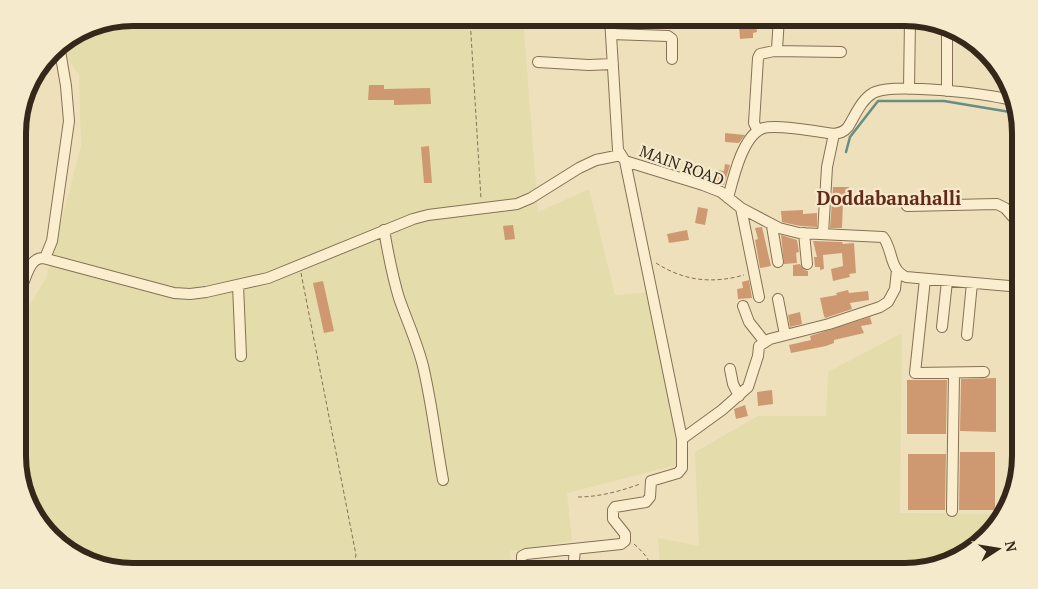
<svg xmlns="http://www.w3.org/2000/svg" width="1038" height="589" font-family="'PT Serif',serif">
<style>
.farmland{fill:#e4dcaa}
.lines{fill:none;stroke-linecap:round;stroke-linejoin:round}
.stream{stroke:#688d84;stroke-width:2.5}
.building{fill:#ce9971}
.minor-casing{stroke:#867055;stroke-width:12}
.path{stroke:#867055;stroke-width:1;stroke-dasharray:4 2.5;stroke-linecap:butt}
.minor{stroke:#faeecf;stroke-width:10}
.labels{text-anchor:middle;stroke-width:4.5;stroke-linejoin:round;paint-order:stroke}
.street-label{font-size:16px;fill:#35281b;stroke:#f6eacc}
.quarter-label{font-size:19px;font-weight:bold;fill:#632a19;stroke:#f6eacc}
.rim{fill:none;stroke:#35281b;stroke-width:6}
</style>
<rect width="100%" height="100%" fill="#efe0bc"/>
<!-- farmland -->
<path class="farmland" d="M134,18H523L538,212L589,189L615,295L652,292L677,435V465L567,493L572,541L510,551L512,571H133L76,556L37,520L18,470V325L46,278L81,146L79,75L68,60L64,42L89,26Z
M902,333L900,513L998,514L996,523L969,552L912,571H660L658,538L699,546L695,452L758,416H826L828,372Z"/>
<g class="lines">
<!-- stream -->
<path class="stream" d="M846,152L850,137L878,101H944L1016,113"/>
</g>
<!-- building -->
<path class="building" d="M756,23L757,32L753,33V38L740,39L739,24Z
M369,85H384V89L430,88L431,104L394,105V100H368Z
M725,133L745,135L739,143L725,142Z
M429,146L432,183H424L421,147Z
M725,164L730,165L724,185L716,183L718,170L724,171Z
M833,187H849L848,202H843L842,228H830Z
M698,207L708,209L705,225L695,223Z
M803,210V214L817,213V227L800,226L782,222L781,211Z
M513,225L515,239L505,240L503,226Z
M762,227L771,266L760,268L755,240L758,239L755,228Z
M687,230L689,240L669,243L667,234Z
M781,235L797,240L799,252L796,253L797,263L784,264Z
M813,241L842,242L843,244L854,243L856,273L849,274L850,277L833,281L831,269L843,266L842,253L823,255L824,269L820,270V267H815L814,257H817Z
M800,264L804,270L808,271V276H793V265Z
M749,280L752,298L738,299L737,289L743,288L742,282Z
M323,281L334,331L324,333L313,283Z
M848,290L849,293L868,291L869,300L850,303L852,309L825,318L824,316L820,298L837,295L836,293Z
M800,312L802,324L790,327L788,315Z
M870,317L872,324L861,326L864,333L834,340V343L826,346L791,353L789,345L811,340L810,336Z
M996,378V432L960,431L961,379Z
M907,380H947L946,434H907Z
M772,390L773,404L758,406L757,392Z
M745,405L748,416L736,419L734,409Z
M960,452H995V510H959Z
M908,454H946L945,510H908Z"/>
<g class="lines">
<!-- minor casing -->
<g class="minor-casing">
<path id="minor" d="M610,18L618,150L625,161L703,185L721,192L741,208L779,228L799,233L883,237C893,249 889,270 906,277L1020,287
M947,29V91
M611,34L668,36L672,39V59
M774,51L841,52
M538,62L589,65L613,64
M909,89L910,19
M758,131L754,123L758,58L760,54L774,51L777,49L779,18
M625,161L682,439
M728,198C733,179 742,138 761,129C773,123 819,132 834,134C840,133 844,132 848,127C855,116 861,100 873,93C893,82 987,94 1011,100
M907,206L997,204L1005,208L1020,225
M741,208L759,297
M772,226L778,262
M384,230C388,253 392,275 399,298C407,321 417,342 423,366C432,404 436,442 443,480
M804,233L807,264
M823,234L827,167L834,134
M45,258L52,241L69,121L66,86L59,45
M925,279L915,373L984,372
M238,285L241,356
M18,287L22,286C27,275 30,258 43,258L174,293L190,294L206,292L268,278L413,219L428,215L517,204L531,198L579,168L596,160L621,155
M778,299L785,335
M743,306L749,322L764,341
M942,327L947,281
M967,335L972,283
M730,369L733,384L739,396
M1016,393L1018,287
M1016,420L1020,421
M1019,443H1020
M952,511L954,373
M522,571V556L526,554L621,544L625,541V534L613,519V510L615,507L646,502L650,497L651,481L678,473L682,468V439L722,410L748,387L758,356L759,346L770,339L829,324L880,307L888,302L895,289L897,270
M573,571L575,549"/>
</g>
<!-- path -->
<path class="path" d="M470,18L481,199
M656,263C684,281 712,284 744,275
M301,273L356,555L352,571
M578,497C599,497 621,491 640,484
M634,544C643,552 650,559 652,571"/>
<!-- minor -->
<use href="#minor" class="minor"/>
</g>
<g class="labels">
<!-- street labels -->
<g class="street-label">
<text transform="translate(682 165) rotate(20)" y="6">MAIN ROAD</text>
</g>
<!-- quarter labels -->
<g class="quarter-label">
<text x="889" y="205">Doddabanahalli</text>
</g>
</g>
<!-- crop -->
<path d="M0 0H1038V589H0ZM133 26H905A107 107 0 0 1 1012 133V456A107 107 0 0 1 905 563H133A107 107 0 0 1 26 456V133A107 107 0 0 1 133 26Z" fill="#f6eacc" fill-rule="evenodd"/>
<path class="rim" d="M133 26H905A107 107 0 0 1 1012 133V456A107 107 0 0 1 905 563H133A107 107 0 0 1 26 456V133A107 107 0 0 1 133 26Z"/>
<!-- north arrow -->
<g transform="translate(998 549) rotate(78)" stroke="#f6eacc" stroke-width="4" paint-order="stroke">
<path d="M0-4L9 19L0 12L-9 19Z" fill="#35281b"/>
<text y="-8" font-size="14" font-weight="bold" text-anchor="middle" fill="#35281b">N</text>
</g>
</svg>
